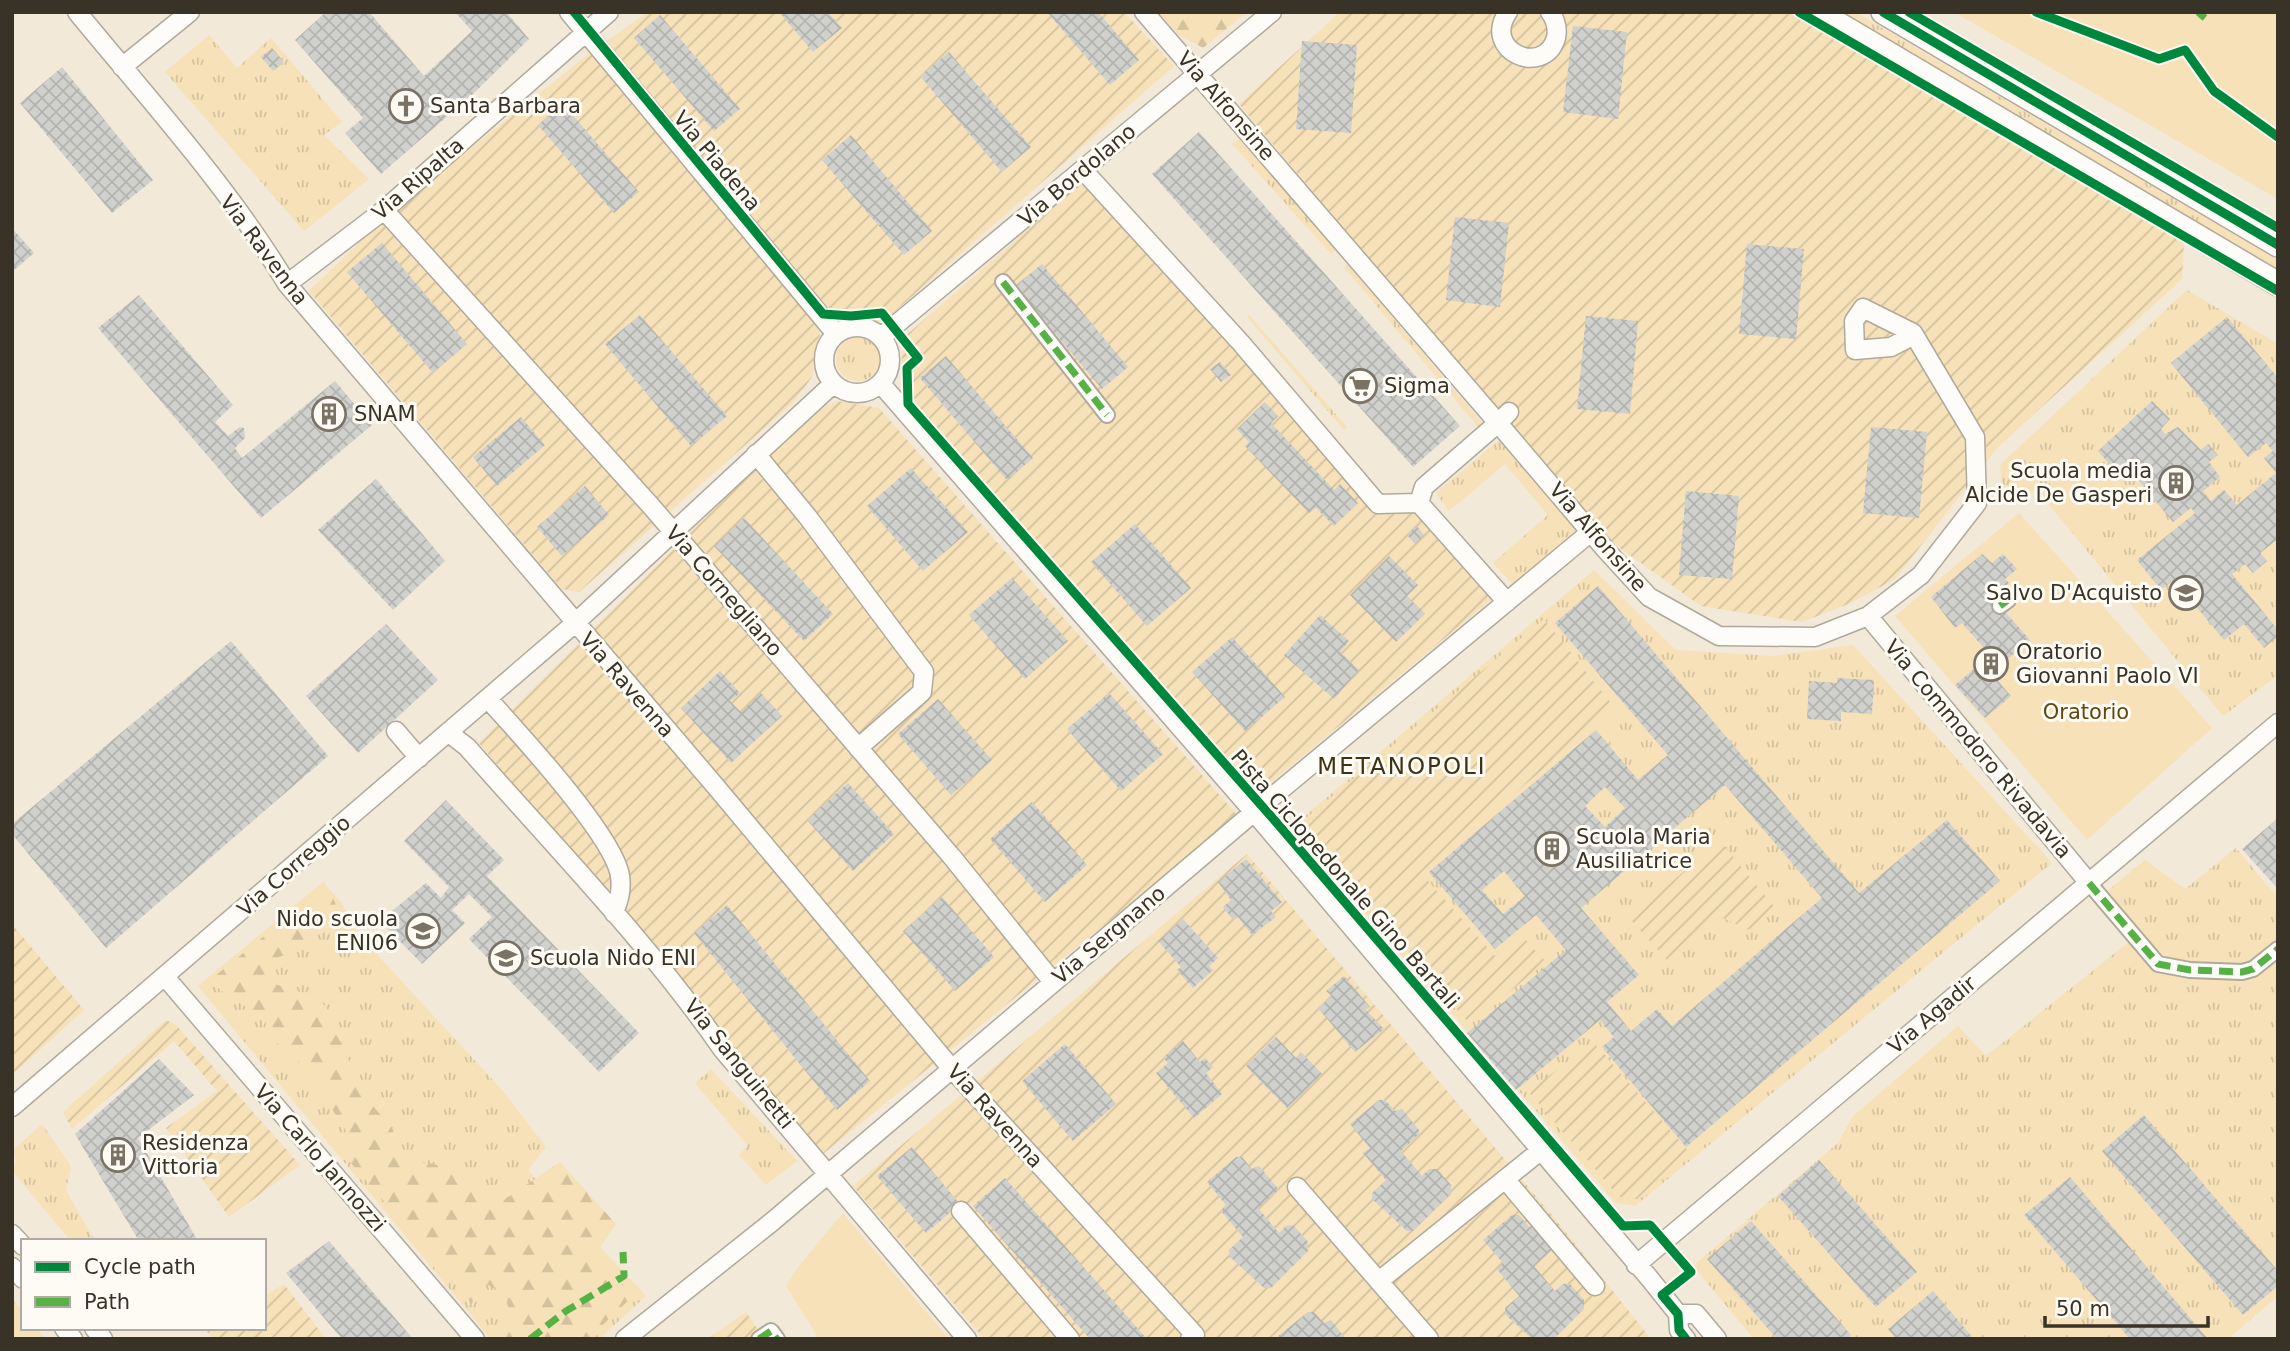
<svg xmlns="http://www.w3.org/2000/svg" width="2290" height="1351" font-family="'DejaVu Sans',sans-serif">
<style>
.grass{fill:url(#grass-tufts)}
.forest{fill:url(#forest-firs)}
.park{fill:#f6e1b8}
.garden{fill:url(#garden-furrows)}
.building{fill:url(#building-cross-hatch);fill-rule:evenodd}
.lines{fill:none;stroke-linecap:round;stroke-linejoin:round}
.pedestrian-casing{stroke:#b0a99c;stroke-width:18}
.minor-casing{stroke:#b0a99c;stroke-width:21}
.tertiary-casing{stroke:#b0a99c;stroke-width:26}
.pedestrian{stroke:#fdfcf9;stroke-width:14}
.minor{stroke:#fdfcf9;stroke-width:18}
.tertiary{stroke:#fdfcf9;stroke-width:23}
.quiet{stroke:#56b245;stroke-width:7;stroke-dasharray:14 7;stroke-linecap:butt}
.cycleway-casing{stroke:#fefbf5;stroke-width:13}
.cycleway{stroke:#00873e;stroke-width:9}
.labels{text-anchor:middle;stroke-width:6;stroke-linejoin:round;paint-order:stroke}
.poi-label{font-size:21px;fill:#393327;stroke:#fefbf5;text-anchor:start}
.street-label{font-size:21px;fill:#393327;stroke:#fefbf5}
.park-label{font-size:21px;fill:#5f4812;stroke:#fefbf5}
.neighbourhood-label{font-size:23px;letter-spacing:2px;fill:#3e3116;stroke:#fefbf5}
</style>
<defs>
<pattern id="grass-tufts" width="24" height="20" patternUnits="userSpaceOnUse" patternTransform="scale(1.75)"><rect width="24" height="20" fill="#f6e1b8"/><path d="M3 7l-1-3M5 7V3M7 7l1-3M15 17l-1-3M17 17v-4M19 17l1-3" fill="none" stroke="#d4c29e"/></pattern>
<pattern id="forest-firs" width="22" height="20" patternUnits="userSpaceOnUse" patternTransform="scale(1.75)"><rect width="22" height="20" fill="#f6e1b8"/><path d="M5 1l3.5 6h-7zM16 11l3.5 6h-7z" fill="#d4c29e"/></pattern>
<pattern id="garden-furrows" width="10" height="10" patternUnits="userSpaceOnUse" patternTransform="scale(1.75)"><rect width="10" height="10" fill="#f6e1b8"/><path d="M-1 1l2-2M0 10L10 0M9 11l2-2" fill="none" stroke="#d4c29e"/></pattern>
<pattern id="building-cross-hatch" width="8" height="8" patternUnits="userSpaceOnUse" patternTransform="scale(1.75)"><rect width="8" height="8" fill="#d0d0cd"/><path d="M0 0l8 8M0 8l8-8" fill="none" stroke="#b3b3b0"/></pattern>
</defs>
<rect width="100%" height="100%" fill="#f2e9d8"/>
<!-- grass -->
<path class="grass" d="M1829,12H1855L2278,260V273Z
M209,35L237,68L271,38L342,122L324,135L369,179L304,231L165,72Z
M1239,139L1337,249L1331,254L1232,144Z
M1348,265L1484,425L1479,428L1344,267Z
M2187,290L2278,344V675L2223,716L2036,489L2016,503L2002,487L2000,465Z
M1249,315L1347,427L1344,430L1247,317Z
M836 359a22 22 0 1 1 44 0a22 22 0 1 1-44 0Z
M1504,436L1584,526L1513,585L1493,563L1548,515L1505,464L1449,511L1436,493Z
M1594,570L1676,650L1772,656L1853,645L2052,863L1635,1206L1616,1203L1291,828Z
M1287,831L1440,1007L1438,1009Z
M2236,848L2278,898V1296L2228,1339H1754L1693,1266L1838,1143L1853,1116L1958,1026L1986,1056L2130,941L2095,901L2145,860L2185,889Z
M323,882L341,902L358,934L503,1091L546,1147L528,1170L646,1296L599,1339H491L198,986Z
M1445,1012L1622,1218L1619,1219L1442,1014Z
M711,1069L797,1161L766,1185L739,1155L748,1146L695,1083Z
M42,1124L71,1166L66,1190L91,1235L98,1241H71L13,1172L16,1161L13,1150Z
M12,1299L23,1312V1328H37L45,1339H12Z"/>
<!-- forest -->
<path class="forest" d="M1158,12H1247L1203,48L1178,34Z
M323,888L333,898L344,924L329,925L305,946L263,964L266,981L318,998L334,1017L358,1088L393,1130L399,1161C455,1163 456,1170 496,1205L560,1162L616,1224L594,1256L633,1296L588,1339H502L509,1306L505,1295L485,1283L476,1288L472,1304L344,1155L350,1137L305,1067L272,1039L265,1029L267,1015C242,1008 229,996 209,981Z"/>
<!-- park -->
<path class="park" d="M1954,12H2278V199Z
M2073,448L2121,507L2089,534L2041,472Z
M2019,513L2212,728L2087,840L1895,616Z
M843,1213L949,1339H819L786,1286L798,1267Z"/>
<!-- garden -->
<path class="garden" d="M648,12H1124L1174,66L884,321L821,327L812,377L793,403L579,592L562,589L309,291L396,208L586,56Z
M1340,12H1789L2184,243L2182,279L1997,448L1895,579L1851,603L1802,622L1701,606L1603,536L1239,104Z
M1084,181L1374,506L1411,505L1493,598L1256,795L910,403L901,379L903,338Z
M837,401L879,408L1238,816L823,1154L479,743L805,418Z
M1544,619L1615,708L1421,873L1495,956L1520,934L1546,962L1470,1024L1298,825Z
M1720,841L1776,909L1749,930L1723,918L1668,961L1629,918Z
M1247,854L1556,1220L1651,1339H984L853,1186Z
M12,924L84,1010L12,1075Z
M166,1020L176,1025L300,1165L229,1217L166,1128L217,1091L174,1041L72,1129L63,1112Z
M1594,1043L1690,1153L1637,1199L1619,1197L1528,1091Z
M284,1284L326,1339H212L205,1328H264V1296Z
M746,1312L764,1339H708Z"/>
<!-- building -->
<path class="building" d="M326,12H369L424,76L472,31L455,12H506L529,39L474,93L381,174L345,133L363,118L295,40Z
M779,12H828L842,28L813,52Z
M1047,12H1098L1139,60L1110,85Z
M660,15L740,109L714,131L634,38Z
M1573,26L1627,32L1618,119L1563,112Z
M1302,41L1357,45L1351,133L1296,129Z
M272,48L284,62L273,71L261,57Z
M949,52L1031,147L1002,172L920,76Z
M62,67L153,180L112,213L20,103Z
M563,104L639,192L614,213L538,125Z
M1199,132L1460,426L1413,467L1152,174Z
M851,135L932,231L904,255L822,160Z
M1455,217L1509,223L1500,307L1446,300Z
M12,228L34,253L12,272Z
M382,243L467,344L433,373L347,272Z
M1747,244L1804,249L1796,339L1739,334Z
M1042,264L1128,367L1102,389L1015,286Z
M139,295L233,405L215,422L228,436L240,427L244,428L245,438L235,448L242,458L335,381L372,425L261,518L98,328Z
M640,315L727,416L691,446L605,344Z
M1586,316L1638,321L1630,414L1577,409Z
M2227,317L2278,378V539L2260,553L2267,561L2253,573L2245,564L2232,574L2278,630V636L2264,648L2244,624L2224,640L2174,580L2161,590L2137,560L2195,513L2191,508L2173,522L2128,468L2119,475L2098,451L2152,401L2170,419L2161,429L2165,434L2178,427L2201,450L2208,444L2218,455L2209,462L2220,477L2203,491L2211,501L2224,490L2237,505L2276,473L2264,458L2273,451L2266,443L2248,457L2171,363Z
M946,356L1033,458L1007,480L920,378Z
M1220,362L1231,375L1221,382L1210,369Z
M1265,402L1278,416L1271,423L1334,490L1340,484L1358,503L1334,526L1316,508L1309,513L1245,446L1249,442L1237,429Z
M521,417L545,445L497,486L473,457Z
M1871,427L1927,432L1919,518L1863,513Z
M911,468L968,532L923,571L867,506Z
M376,479L445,561L393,610L318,530Z
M585,486L609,515L562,556L537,527Z
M1686,491L1739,496L1732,579L1679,575Z
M744,518L833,614L804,641L714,546Z
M1135,524L1191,588L1147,626L1091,562Z
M1417,526L1424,535L1415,544L1407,535Z
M1982,554L1992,563L2003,554L2017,569L2005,579L2009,583L1992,597L2030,640L1991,673L2011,696L1985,718L1955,685L1990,655L1962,623L1955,628L1931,597Z
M1389,556L1418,585L1407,596L1425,614L1396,642L1350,595Z
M1012,578L1068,641L1025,679L969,615Z
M1598,586L1859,893L1947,820L2000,881L1686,1147L1602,1047L1614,1037L1600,1020L1516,1090L1467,1033L1566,950L1536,915L1495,949L1429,872L1596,730L1638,780L1668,755L1555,623ZM1725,785L1822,898L1672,1026L1657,1009L1631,1031L1607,1002L1639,975L1581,908ZM1605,787L1625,808L1605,827L1585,806ZM1504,871L1525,896L1503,914L1482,890Z
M1320,615L1349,641L1340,652L1359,670L1334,699L1284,655Z
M386,624L438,680L358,753L306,696Z
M1232,637L1285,697L1245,731L1192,672Z
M231,641L328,756L106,948L12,834V824Z
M720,671L740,693L730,701L741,712L761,693L782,716L731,763L681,708Z
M1837,678L1874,680L1872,714L1841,712V721L1807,719L1809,681L1837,683Z
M1109,693L1163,754L1121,791L1067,729Z
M938,699L992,760L951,795L898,734Z
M848,783L894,834L853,871L807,820Z
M446,800L504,860L487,876L639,1033L599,1072L469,939L492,917L469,894L452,910L465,923L422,964L380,921L426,883L441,898L449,887L404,841Z
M1032,802L1087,865L1045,902L990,839Z
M2278,818V889L2242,849Z
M1246,859L1282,902L1271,911L1276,917L1252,935L1238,917L1233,920L1223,907L1231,900L1218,882Z
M942,897L994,957L955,991L903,931Z
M727,905L870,1081L837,1110L694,933Z
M1183,919L1218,958L1209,966L1213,970L1193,988L1177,970L1181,967L1158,941Z
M1344,976L1370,1007L1366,1010L1384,1029L1355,1052L1318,1008L1332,996L1326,991Z
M1276,1037L1296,1058L1301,1052L1322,1074L1287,1108L1246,1066Z
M1183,1041L1200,1062L1205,1058L1213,1067L1206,1073L1222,1094L1194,1118L1156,1073L1168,1063L1163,1058Z
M1065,1044L1116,1104L1073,1141L1022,1081Z
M159,1059L194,1095L138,1138L198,1241H139L75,1134Z
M1379,1100H1385L1395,1111L1402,1109L1419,1130V1134L1401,1151L1422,1176L1429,1169H1437L1451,1185V1194L1413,1231H1407L1372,1199V1193L1386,1180L1363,1153L1370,1148L1350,1124Z
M2144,1115L2278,1271V1286L2243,1315L2102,1151Z
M912,1147L960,1204L926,1233L877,1176Z
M1236,1157H1242L1252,1169L1259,1166L1277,1187V1191L1258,1208L1279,1233L1286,1226L1293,1225L1308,1242V1251L1271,1288H1264L1229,1256V1250L1243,1237L1221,1211L1226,1205L1207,1182Z
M1819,1160L1917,1272L1876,1307L1778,1196Z
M2070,1177L2208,1339H2130L2024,1215Z
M1005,1178L1147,1339H1090L973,1206Z
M1512,1215H1519L1529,1227L1536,1224L1553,1249L1534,1266L1555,1291L1563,1284H1570L1584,1300V1309L1554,1339H1532L1505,1314V1308L1519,1296L1497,1269L1503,1263L1483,1240Z
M1751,1221L1851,1335L1847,1339H1777L1707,1259Z
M329,1241L413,1339H342L286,1273Z
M1933,1291L1974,1339H1896L1888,1329Z
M1308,1312H1314L1324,1323L1331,1320L1346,1339H1280L1278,1336Z"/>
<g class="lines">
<!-- pedestrian casing -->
<g class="pedestrian-casing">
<path id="pedestrian" d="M1003,282L1107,415
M2000,606L2008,600
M2089,883L2158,964L2190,970L2242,972L2253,969L2278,949
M759,1339L771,1331L777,1339"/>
</g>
<!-- minor casing -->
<g class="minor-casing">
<path id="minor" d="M77,12C146,96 232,191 287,284L717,788L952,1069L1195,1335L1190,1339
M569,12L836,334
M1144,12L1498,423L1424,487L1419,503
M1508,12C1481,51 1544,78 1556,38C1558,28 1556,20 1550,12
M122,67L190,12
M1083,170L1241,343L1378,504L1419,503
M384,210L651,506L952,857L1053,982
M287,284L384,210L609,12
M824 360a33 33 0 1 1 66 0a33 33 0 1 1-66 0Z
M881,337L1272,12
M881,384L1254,812L1650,1279L1678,1314L1679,1330L1686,1339
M1509,412L1498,423L1605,549L1649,597L1719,636L1815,637L1868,616L1921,575L1977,503L1975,437L1913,333L1863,308L1854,321L1855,350L1891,347L1914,335
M756,454L807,516L924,672L922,692L858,748
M1419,503L1507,602
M1868,616L2089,883
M488,699C518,732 614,836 620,876C622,890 619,900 614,913
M396,731L419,758
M449,733L467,747C554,846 648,942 723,1050L967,1339
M166,978L475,1339
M12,1107L574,624L833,384
M1505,1179L1595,1286
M1297,1187L1429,1339
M961,1211L1070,1339
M12,1234L23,1246
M1636,1265L2278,723
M12,1267L23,1279
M1379,1281L1540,1151
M1678,1314H1696L1717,1339
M64,1328L73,1339
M94,1328L103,1339
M625,1339L773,1221L1254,812L1592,531"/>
</g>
<!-- tertiary casing -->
<g class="tertiary-casing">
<path id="tertiary" d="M1818,12L2278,284
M1883,12L2278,245"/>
</g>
<!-- pedestrian -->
<use href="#pedestrian" class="pedestrian"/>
<!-- minor -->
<use href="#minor" class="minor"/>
<!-- tertiary -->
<use href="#tertiary" class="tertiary"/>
<!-- quiet -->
<path class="quiet" d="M2198,12L2205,18
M1003,282L1107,415
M2000,606L2008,600
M2089,883L2158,964L2190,970L2242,972L2253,969L2278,949
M530,1339L566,1311L624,1276L623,1252
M759,1339L771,1331L777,1339"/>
<!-- cycleway casing -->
<g class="cycleway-casing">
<path id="cycleway" d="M574,12L823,314L851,316L882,313L918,358L907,368L908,404L1276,822L1623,1226L1650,1225L1691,1272L1662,1295L1678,1314L1679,1330L1686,1339
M1799,12L2278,291
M1883,12L2278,245
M1909,12L2278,228
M2036,12L2159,59L2185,50L2214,91L2278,137"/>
</g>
<!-- cycleway -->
<use href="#cycleway" class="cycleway"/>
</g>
<!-- icons -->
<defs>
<g id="church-ring" transform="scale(1.75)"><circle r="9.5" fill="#fefbf5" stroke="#7a7365" stroke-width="1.5"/><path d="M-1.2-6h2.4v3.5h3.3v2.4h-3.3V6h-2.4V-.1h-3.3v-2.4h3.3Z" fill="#7a7365"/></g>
<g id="supermarket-ring" transform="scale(1.75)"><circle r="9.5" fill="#fefbf5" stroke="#7a7365" stroke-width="1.5"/><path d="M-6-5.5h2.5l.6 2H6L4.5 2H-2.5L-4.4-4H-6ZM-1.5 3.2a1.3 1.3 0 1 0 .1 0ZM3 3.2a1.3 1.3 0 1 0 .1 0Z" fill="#7a7365"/></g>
<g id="building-ring" transform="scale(1.75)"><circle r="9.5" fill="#fefbf5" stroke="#7a7365" stroke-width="1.5"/><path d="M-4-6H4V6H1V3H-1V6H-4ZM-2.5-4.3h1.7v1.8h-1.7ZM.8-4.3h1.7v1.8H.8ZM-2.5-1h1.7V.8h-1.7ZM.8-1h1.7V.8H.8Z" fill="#7a7365"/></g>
<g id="school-ring" transform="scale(1.75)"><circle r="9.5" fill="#fefbf5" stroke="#7a7365" stroke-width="1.5"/><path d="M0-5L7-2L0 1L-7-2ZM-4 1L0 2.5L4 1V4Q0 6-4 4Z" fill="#7a7365"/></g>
</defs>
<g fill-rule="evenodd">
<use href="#church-ring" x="406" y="106"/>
<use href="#supermarket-ring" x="1360" y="386"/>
<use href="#building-ring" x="329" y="414"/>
<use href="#building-ring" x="2176" y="483"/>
<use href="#school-ring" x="2186" y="593"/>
<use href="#building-ring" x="1991" y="664"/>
<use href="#building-ring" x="1552" y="849"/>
<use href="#school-ring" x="423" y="931"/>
<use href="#school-ring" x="506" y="958"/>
<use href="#building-ring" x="118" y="1155"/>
</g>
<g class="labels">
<!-- poi labels -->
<g class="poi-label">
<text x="430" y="113">Santa Barbara</text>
<text x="1384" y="393">Sigma</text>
<text x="354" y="421">SNAM</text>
<text x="2152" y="478" text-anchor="end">Scuola media<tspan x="2152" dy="24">Alcide De Gasperi</tspan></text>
<text x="2162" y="600" text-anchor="end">Salvo D'Acquisto</text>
<text x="2016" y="659">Oratorio<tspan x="2016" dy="24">Giovanni Paolo VI</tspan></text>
<text x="1576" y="844">Scuola Maria<tspan x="1576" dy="24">Ausiliatrice</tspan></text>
<text x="398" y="926" text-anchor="end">Nido scuola<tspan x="398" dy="24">ENI06</tspan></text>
<text x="530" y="965">Scuola Nido ENI</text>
<text x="142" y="1150">Residenza<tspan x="142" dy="24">Vittoria</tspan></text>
</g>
<!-- street labels -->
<g class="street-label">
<text transform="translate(1226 106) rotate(49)" y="7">Via Alfonsine</text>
<text transform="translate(717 161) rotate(50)" y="7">Via Piadena</text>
<text transform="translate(1077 175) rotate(-40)" y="7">Via Bordolano</text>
<text transform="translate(418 179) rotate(-41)" y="7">Via Ripalta</text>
<text transform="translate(264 250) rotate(53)" y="7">Via Ravenna</text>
<text transform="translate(1598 537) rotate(49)" y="7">Via Alfonsine</text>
<text transform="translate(724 591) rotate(49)" y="7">Via Cornegliano</text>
<text transform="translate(627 685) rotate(49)" y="7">Via Ravenna</text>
<text transform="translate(1978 749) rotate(50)" y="7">Via Commodoro Rivadavia</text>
<text transform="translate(294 866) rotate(-41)" y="7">Via Correggio</text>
<text transform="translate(1345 879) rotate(49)" y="7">Pista Ciclopedonale Gino Bartali</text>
<text transform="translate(1109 935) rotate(-40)" y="7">Via Sergnano</text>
<text transform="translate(1932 1015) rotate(-40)" y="7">Via Agadir</text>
<text transform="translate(739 1064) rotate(51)" y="7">Via Sanguinetti</text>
<text transform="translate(995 1116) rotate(48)" y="7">Via Ravenna</text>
<text transform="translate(320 1158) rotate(49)" y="7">Via Carlo Jannozzi</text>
</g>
<!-- park labels -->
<g class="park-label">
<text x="2086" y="719">Oratorio</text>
</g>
<!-- neighbourhood labels -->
<g class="neighbourhood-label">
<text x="1402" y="774">METANOPOLI</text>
</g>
</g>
<!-- border -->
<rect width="2290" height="1351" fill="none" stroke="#393327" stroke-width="28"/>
<!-- legend -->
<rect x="21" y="1239" width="245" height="91" fill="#fefbf5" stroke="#afaba3" stroke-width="2"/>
<rect x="35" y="1262" width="35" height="10" fill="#00873e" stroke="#afaba3" stroke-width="2"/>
<text x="84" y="1274" font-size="21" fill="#393327">Cycle path</text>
<rect x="35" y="1297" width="35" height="10" fill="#56b245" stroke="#afaba3" stroke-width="2"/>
<text x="84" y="1309" font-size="21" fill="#393327">Path</text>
<!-- scale -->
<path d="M2045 1316v10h163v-10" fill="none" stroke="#393327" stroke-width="3.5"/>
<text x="2056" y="1316" font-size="21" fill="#393327" stroke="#fefbf5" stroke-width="5" paint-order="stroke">50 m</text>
</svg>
